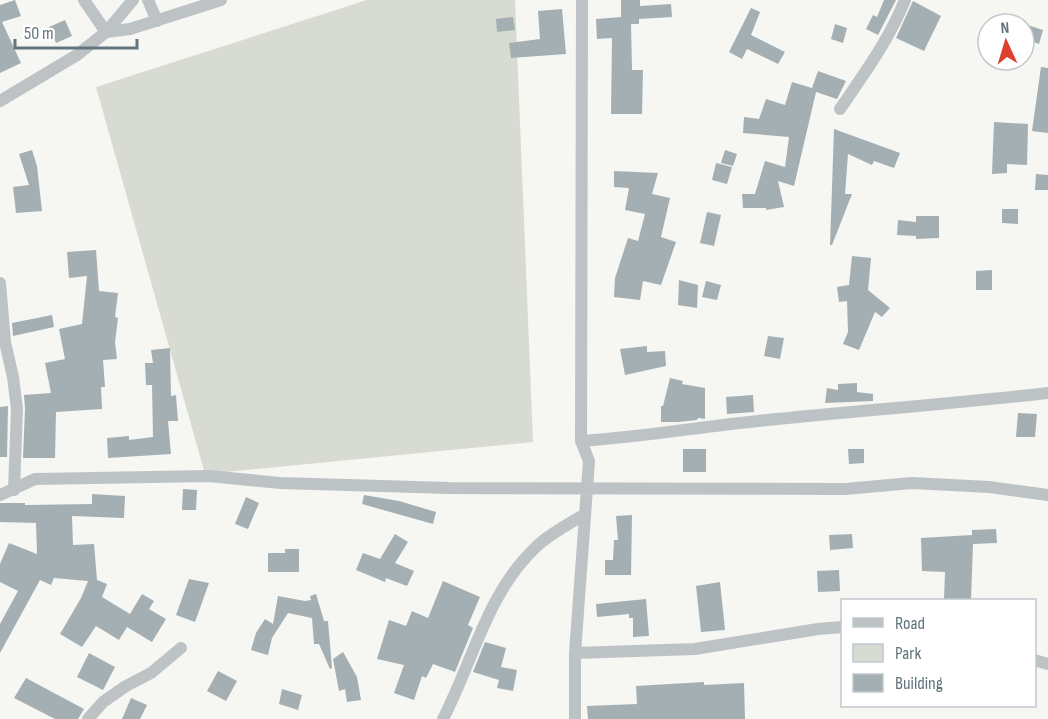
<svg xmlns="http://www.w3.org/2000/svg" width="1048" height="719" font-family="'Sofia Sans Condensed',sans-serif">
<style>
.green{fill:#d7dbd2}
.building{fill:#a4afb3}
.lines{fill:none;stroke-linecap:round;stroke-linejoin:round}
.minor{stroke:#bdc3c5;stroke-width:12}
</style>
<rect width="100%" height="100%" fill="#f6f6f3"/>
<!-- green -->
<path class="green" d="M367,0H515L533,442L205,474L96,87Z"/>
<!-- building -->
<path class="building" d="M15,0L21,16L2,22L21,63L0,73V5Z
M621,0H640V6L671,4L672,17L639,19V24H631L632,70H643L642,114H611L612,38L597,39L596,19L621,17Z
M884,0H896L878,35L866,29L873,15L877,17Z
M913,1L941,16L924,51L896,38Z
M751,8L760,12L751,35L785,52L778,64L747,49L742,59L729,52Z
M562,9L566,54L511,58L509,43L540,39L538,11Z
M513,17L515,30L497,32L496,19Z
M65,20L72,36L56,43L49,27Z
M835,24L847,28L843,43L831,39Z
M1024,24L1043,30L1039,44L1024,39Z
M1041,67L1048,68V133L1032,131Z
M818,71L846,81L837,99L816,92L794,186L778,181L784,207L766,210V208H743L742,194H755L765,161L785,167L789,137L743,133L744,117L759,119L766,99L785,105L792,82L812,88Z
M994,122L1028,124L1027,165L1007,164V173L992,174Z
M834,129L900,153L894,168L874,161L872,165L848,154L845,194H852L832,245H830Z
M32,150L37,166L42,211L16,213L13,187L29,185L19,154Z
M725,150L737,154L733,166L721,163Z
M716,163L732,167L727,184L712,180Z
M614,171L658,173L652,194L670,198L661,237L676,242L661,285L643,281L640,300L614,297L615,278L628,238L638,241L645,214L625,210L629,188L614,187Z
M1036,174L1048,175V190H1035Z
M1002,209H1018V224L1002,223Z
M707,212L721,215L714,246L700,243Z
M916,216H939V238L916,239V236L897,235L898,220L916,222Z
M96,250L99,291L118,293L115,317L118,318L115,342L117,359L103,360L105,387H101L102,409L56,412L55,458H23L25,409L24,395L51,393L45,363L65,359L59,329L82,324L87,276L69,278L67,252Z
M852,256L871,258L868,290L890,308L882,317L875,312L859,350L843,344L848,332L847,301L839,302L837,287L849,285Z
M992,270V290H976V271Z
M679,280L698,285L697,308L678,305Z
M706,281L721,285L717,300L702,297Z
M52,315L54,327L13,336L12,323Z
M768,336L784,338L780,359L764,356Z
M647,346V352L665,351L666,366L625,375L620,349Z
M170,348L171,396L176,395L178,421H168L171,454L108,458L107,438L129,436V440L153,437L152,385H146L145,363H153L151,350Z
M670,378L683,381L682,384L705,388V419L698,418L697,420L678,422H661V406H663Z
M857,383V392L873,394V401L825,403L827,388L838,390V384Z
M753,395L754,412L727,414L726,397Z
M8,406L7,457H0V407Z
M1018,413L1037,414L1035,437H1016Z
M683,449H706V472H683Z
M848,449H864V463L849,464Z
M183,489L197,490L196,510H182Z
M92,494L125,496L124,518L72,516L73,545L94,544L97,580L107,584L102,597L130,614L142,594L154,601L149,609L166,619L152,642L127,627L119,640L96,626L82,647L60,634L81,598L88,581L54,578L51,585L40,580L0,653V624L18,591L0,582V564L9,543L37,554L36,523L0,522V503H25V505L92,504Z
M364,495L399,501L436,512L433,524L362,504Z
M246,497L259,503L248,529L235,524Z
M632,515L631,575H605V560H613L614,540H618L616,516Z
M996,529L997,543L973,544L971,600H944L945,572L922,571L921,538L972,535V530Z
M395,534L408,542L395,563L414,571L407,586L386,578L385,582L356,570L363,553L380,559Z
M852,534L853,548L830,550L829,535Z
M285,549H299V572H268V553H285Z
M839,570L840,591L818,592L817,571Z
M189,579L209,583L195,622L176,615Z
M443,581L480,597L468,625L473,628L455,672L433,664L426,678L422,676L414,700L394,693L404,665L377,659L389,620L406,626L412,611L428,618Z
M720,582L725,630L701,632L696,586Z
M316,594L324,621H328L332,668L330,669L319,644H314L312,618L288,613L272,638L268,655L251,650L256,633L265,619L273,624L278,596L305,601L311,600L310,596Z
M646,599L649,636L633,637V618H629V614L597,617L596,604Z
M485,642L506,648L501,667L517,670L513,691L497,688L499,680L473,672Z
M343,652L357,677L361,700L347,702L345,689L339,691L333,659Z
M89,653L115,667L103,690L77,677Z
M218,671L237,681L226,701L207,691Z
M26,678L84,709L78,719H55L14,698Z
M704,682V685L744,683L745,719H588L587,706L637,704L636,686Z
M282,689L302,695L298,710L279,704Z
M131,698L147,705L140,719H122Z"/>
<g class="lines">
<!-- minor -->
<path class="minor" d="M84,0L106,32L133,0
M148,0L157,21
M0,101L77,55L106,32L130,29L221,0
M840,109C864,74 889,40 905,0
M0,283L5,342L13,377L17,409L14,490
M581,441C641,437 699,427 758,421C854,411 951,404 1048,393
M0,495L35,479L209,476L280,483L449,488L845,489L912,483L989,487L1048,495
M575,653L695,649L818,629L842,627
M1034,660L1048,664
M88,719L103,702L126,686L151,673L181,648
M443,719C473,661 487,593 536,547C549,534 569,524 585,514
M575,719V653L589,461L581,441L582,0"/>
</g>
<!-- legend -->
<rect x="841" y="599" width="195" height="108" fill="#ffffff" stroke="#c0c8cb" stroke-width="1.5"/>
<rect x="853" y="618" width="30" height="9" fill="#bdc3c5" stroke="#c0c8cb" stroke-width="1.5"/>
<text x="895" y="629" font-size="18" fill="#62757d">Road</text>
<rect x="853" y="644" width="30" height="18" fill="#d7dbd2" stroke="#c0c8cb" stroke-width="1.5"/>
<text x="895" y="659" font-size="18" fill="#62757d">Park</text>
<rect x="853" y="674" width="30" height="18" fill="#a4afb3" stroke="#c0c8cb" stroke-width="1.5"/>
<text x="895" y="689" font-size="18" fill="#62757d">Building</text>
<!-- north arrow -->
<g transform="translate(1006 42) rotate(356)"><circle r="28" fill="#ffffff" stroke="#c0c8cb" stroke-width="1.5"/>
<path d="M0-4.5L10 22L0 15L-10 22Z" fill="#dd402c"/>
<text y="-9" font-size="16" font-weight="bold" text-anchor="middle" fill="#62757d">N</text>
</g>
<!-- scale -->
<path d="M15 39v9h122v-9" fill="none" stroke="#62757d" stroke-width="3"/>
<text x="24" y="39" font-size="18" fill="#62757d" stroke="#ffffff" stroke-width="4.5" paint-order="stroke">50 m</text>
</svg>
